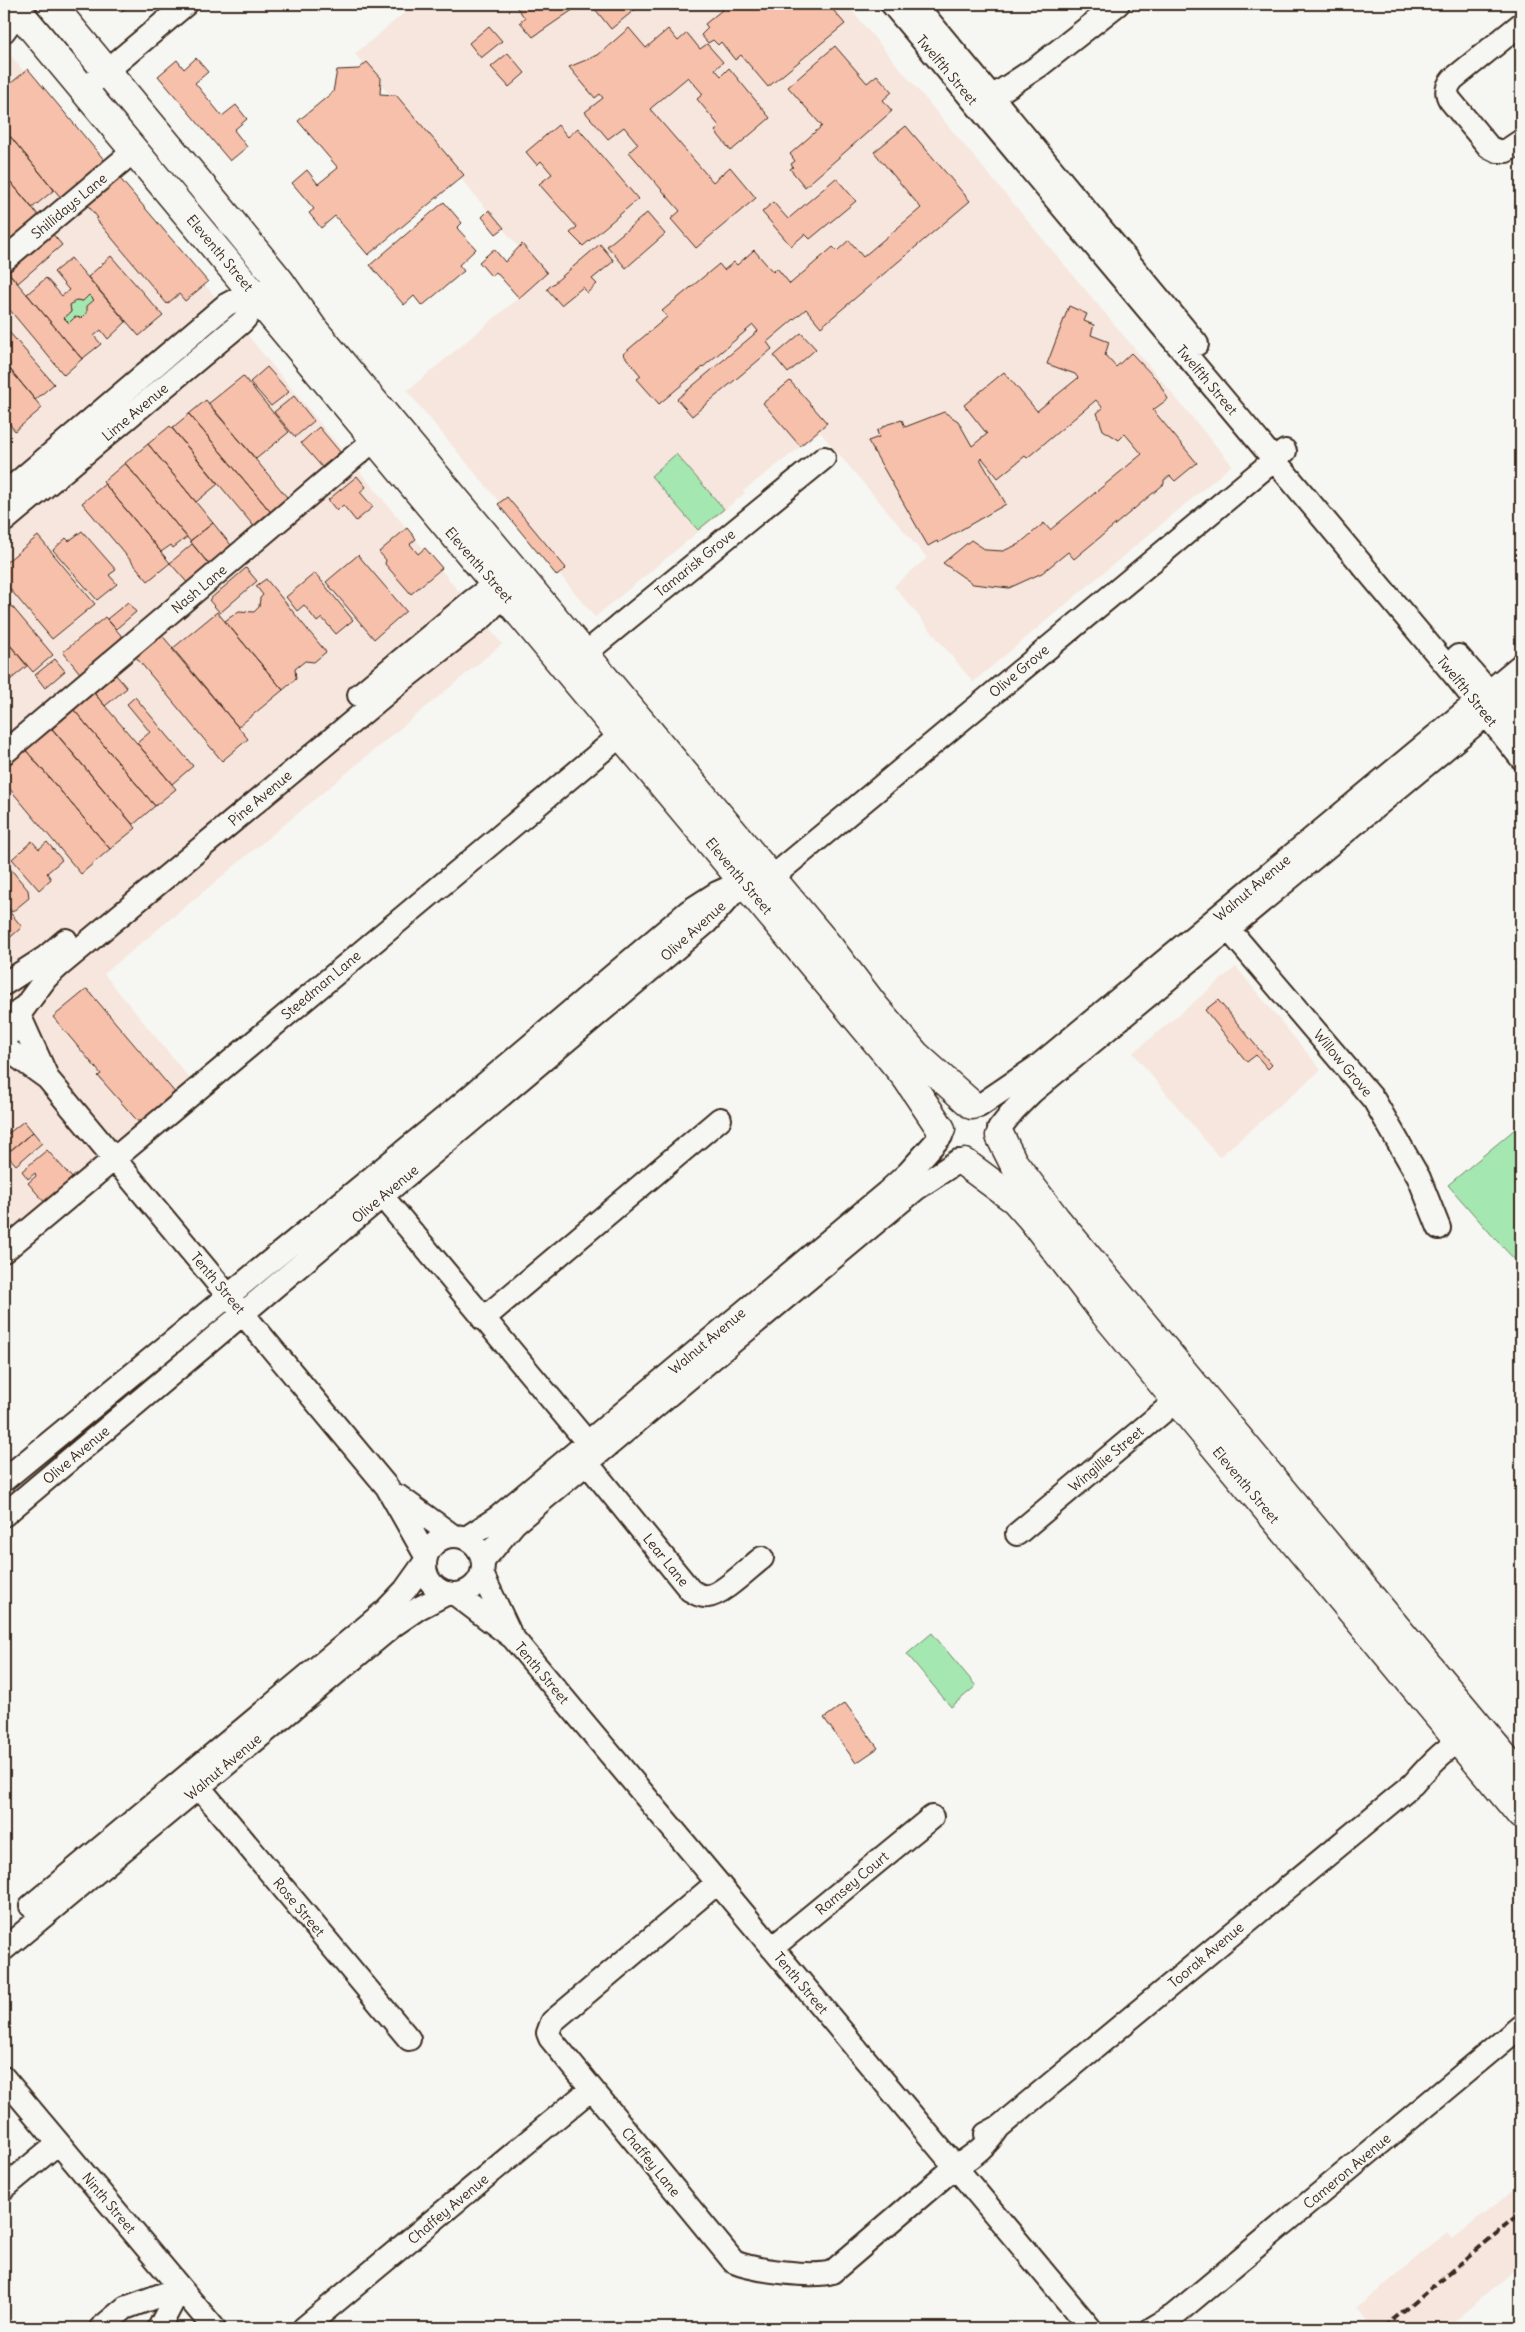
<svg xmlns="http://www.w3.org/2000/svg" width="1525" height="2332" font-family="Delius,sans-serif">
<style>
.built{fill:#f6e6dd}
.green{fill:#a5e7b1;stroke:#708868}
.building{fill:#f7c0ab;stroke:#3b2a1e;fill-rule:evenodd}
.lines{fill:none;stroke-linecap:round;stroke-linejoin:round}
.minor-casing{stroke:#3b2a1e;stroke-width:26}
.major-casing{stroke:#3b2a1e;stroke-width:31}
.minor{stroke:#f6f6f2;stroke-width:22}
.major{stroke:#f6f6f2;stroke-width:28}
.rail{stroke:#3b2a1e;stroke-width:4;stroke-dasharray:8 4;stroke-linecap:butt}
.labels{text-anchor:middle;stroke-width:4;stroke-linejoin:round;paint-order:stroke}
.street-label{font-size:14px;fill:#3b2a1e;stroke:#f6f6f2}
</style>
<rect width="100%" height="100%" fill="#f6f6f2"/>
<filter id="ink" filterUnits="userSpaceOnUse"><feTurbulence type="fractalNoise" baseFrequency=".02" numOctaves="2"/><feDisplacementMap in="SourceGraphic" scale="10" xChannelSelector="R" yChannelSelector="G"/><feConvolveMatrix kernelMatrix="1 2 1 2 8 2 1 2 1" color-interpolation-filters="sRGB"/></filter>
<g filter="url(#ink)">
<!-- built -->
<path class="built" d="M415,4H846L1232,465L973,682L894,586L927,558L820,432L743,491L745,493L595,617L407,391L544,277L355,54Z
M4,48L249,337L502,644L104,974L203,1095L4,1261Z
M1236,967L1321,1070L1219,1157L1133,1053Z
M1521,2184V2265L1446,2328H1365L1371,2324L1357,2308L1447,2233L1453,2239Z"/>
<!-- green -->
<path class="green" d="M89,295L94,300L87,313L82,318L75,317L69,323L64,318L71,312L70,305L76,300L83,301Z
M676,454L724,509L698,530L651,476Z
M1521,1124V1266L1497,1241L1448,1185Z
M932,1633L976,1686L951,1707L907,1654Z"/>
<!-- building -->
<path class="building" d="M113,4H131L120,12Z
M514,4H570L574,9L533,37L520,22L525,18Z
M591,4H635L638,7L611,29Z
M716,4H828L845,24L768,87L741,55L735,60L721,42L718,45L713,40L708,43L701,35L708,28L705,24L722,10Z
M489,26L502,41L481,58L469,43Z
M629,28L646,48L668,29L678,41L687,33L700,49L707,44L723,62L715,69L721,76L729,68L770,118L731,151L715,131L720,127L697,99L703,94L688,77L650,109L713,182L730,167L756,198L696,248L671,219L680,211L629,152L638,144L624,127L608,139L585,112L603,98L600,94L595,98L569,67L598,55Z
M835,46L867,83L877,75L892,92L883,100L892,111L805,187L790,169L793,167L791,164L795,161L790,154L822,126L788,87Z
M508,53L525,73L509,87L491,67Z
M196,58L208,72L195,83L222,116L236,105L247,119L234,130L247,147L230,161L158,76L177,60L184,69Z
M367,62L381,78L380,94L396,95L464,175L368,255L335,216L321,228L309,213L314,209L292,183L307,170L318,184L338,168L298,121L333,92L337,70L359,69Z
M28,69L106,162L62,199L4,129V89Z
M558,125L568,137L578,128L638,199L583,246L570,233L577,227L539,184L552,174L541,161L537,165L526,152Z
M906,126L970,201L821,327L806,309L767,342L772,349L692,416L677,399L758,331L753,325L659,404L637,379L641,376L623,354L667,317L662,311L719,264L724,270L734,262L737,265L754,250L773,272L777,268L790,284L833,247L837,251L849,240L863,257L921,208L874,152Z
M4,129L54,190L32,208L4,174Z
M4,174L40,217L4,248Z
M117,175L208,282L185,301L179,294L167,304L96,219L98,218L85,202Z
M836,178L856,201L810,239L805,234L791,246L762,212L773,202L788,219Z
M444,202L462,223L457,228L476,249L459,265L464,271L422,306L414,296L404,305L370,265Z
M489,210L504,228L496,234L482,217Z
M647,213L665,234L626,268L607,246Z
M51,232L62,245L18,283L7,271Z
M522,244L547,273L519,298L496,272L491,276L479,262L494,249L505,262Z
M600,244L614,261L592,279L597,284L587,293L583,287L561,305L547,289Z
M111,256L163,316L139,336L88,277Z
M71,258L126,322L108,339L101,330L94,336L101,344L82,359L27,294L46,278L62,296L69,290L54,272ZM89,295L94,300L87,306V313L82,318L75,317L69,323L64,318L71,312L70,305L76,300L83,301Z
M7,271L82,359L64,375L4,303V273Z
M1069,306L1087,314L1084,321L1094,325L1091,335L1109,342L1105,355L1116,367L1131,353L1158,381L1168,399L1153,410L1197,463L1175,481L1170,476L1164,480V484L1074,559L1068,552L1042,573L1009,588L973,584L943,563L971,540L986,550L1003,551L1019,544L1044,523L1050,530L1142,454L1125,434L1119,440L1103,430L1097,413L1103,408L1096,400L1027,458L1025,456L998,478L982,458L980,459L1006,504L938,543L937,541L928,546L868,441L879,437L877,431L888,424L902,420L905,427L944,412L958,421L972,446L987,434L964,405L1004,372L1037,411L1078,378L1075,374L1047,364Z
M4,326L54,384L35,400L4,362Z
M801,333L816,349L788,373L774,356Z
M4,362L42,408L15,431L4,417Z
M267,367L289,392L271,406L250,382Z
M243,376L289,432L256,459L208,404Z
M790,381L827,423L800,446L763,403Z
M294,396L314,421L295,437L274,412Z
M206,400L291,502L274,516L189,414Z
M189,414L274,516L257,530L172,428Z
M4,417L10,424L4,430Z
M170,426L218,484L196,502L148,444Z
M319,427L340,452L322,467L301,443Z
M148,444L213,523L190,541L125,463Z
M125,463L187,537L173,548L171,545L161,552L103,482Z
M357,476L366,487L360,492L373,507L356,521L343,505L337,511L328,500Z
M105,484L170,563L148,581L82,503Z
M507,497L566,568L557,576L498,504Z
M213,523L235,550L212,568L190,541Z
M407,528L416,539L410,544L418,554L425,548L442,568L411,594L385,564L386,560L379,552Z
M82,531L116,570L109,575L117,584L97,600L53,550L66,538L69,541Z
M38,536L95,604L52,639L4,582V564Z
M192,544L212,568L191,587L170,563Z
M358,555L406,611L374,639L326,582Z
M246,568L257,581L220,613L209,600Z
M315,573L353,620L336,634L322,618L317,622L304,605L297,611L286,597Z
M266,579L326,652L314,662L305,661L295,669L296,679L283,690L225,621L239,611L254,612L259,607L260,598L263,595L256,586Z
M4,597L53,655L33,672L4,638Z
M128,602L136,612L116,629L107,619Z
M217,612L283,690L238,727L172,649Z
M105,617L126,641L83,677L63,652Z
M161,634L248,739L222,761L135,656Z
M4,638L27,666L4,685Z
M55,659L65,671L45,688L35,675Z
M116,675L127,688L105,706L94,693Z
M94,693L176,789L155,806L74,710Z
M135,697L193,766L172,784L137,743L150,732L127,704Z
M74,710L155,806L133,825L52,729Z
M50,726L136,828L110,849L24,748Z
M24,748L110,849L81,874L4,782V765Z
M32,841L39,849L47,842L62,860L47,873L51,879L39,890L12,859Z
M4,861L28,890L29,898L12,912L4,902Z
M4,905L22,927L4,943Z
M87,989L177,1095L141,1125L98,1076L101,1074L53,1017Z
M1218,1000L1272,1065L1268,1069L1256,1055L1247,1062L1205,1010Z
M24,1121L33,1132L11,1150L4,1141V1137Z
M4,1125L10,1132L4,1137Z
M33,1132L42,1143L16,1165L6,1154Z
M47,1150L74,1180L46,1204L28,1183L36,1176L35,1173L28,1179L22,1171Z
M845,1703L878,1748L856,1763L824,1718Z"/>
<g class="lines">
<!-- minor casing -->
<g class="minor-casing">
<path id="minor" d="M892,4L1457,678L1521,758
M915,4L1197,344
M1521,24L1453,79C1447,86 1445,92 1450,100L1489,147L1497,151H1506L1521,141
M4,31L9,24L12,4
M84,90L186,4
M980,105L1039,66L1118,4
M4,260L134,151
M4,494L226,305L239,298L257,297
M4,521L241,323C254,311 255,299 268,288
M1458,656L1521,729
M571,665L824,458
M359,695L472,601L483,593L500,589
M4,753L387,429
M758,889L1285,451
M1220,919L1374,1100L1419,1178L1439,1228
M4,984L46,957L66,940
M21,1012L46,978L59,966L405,678L484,616L494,605L500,589
M21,1019L48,1079L387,1487L426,1556
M4,1038C15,1032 22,1023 21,1009
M4,1047L47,1078
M979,1106L1038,1066L1521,665
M999,1129L1014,1110L1032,1092L1521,686
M382,1196L587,1442
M4,1251L633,725
M483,1319L720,1119
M587,1463L690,1590C695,1593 701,1597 708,1596C722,1595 750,1567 762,1558
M4,1480L459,1106L689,911L717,893L735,885
M398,1496L453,1536
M4,1515L707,922L743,882
M1017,1534L1189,1390
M425 1565a29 29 0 1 1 58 0a29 29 0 1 1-58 0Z
M466,1538L497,1518L886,1193L908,1173L941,1136
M483,1561L515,1523L916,1189L958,1161
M482,1574L509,1631
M455,1594L513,1638L1090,2328
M189,1775L409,2039
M717,1883L552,2022L548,2033L550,2038L734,2262C752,2270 813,2278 832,2272L955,2167C975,2155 987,2145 999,2127
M31,1906L385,1611L405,1590L425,1562
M772,1948L932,1817
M4,1949L394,1625L419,1608L448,1593
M4,2078L214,2328
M986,2134L999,2127L1413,1784C1432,1762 1448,1745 1474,1733
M4,2188L58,2143
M101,2328L125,2308L180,2288
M159,2328L180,2288
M304,2328L591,2089
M1153,2328L1173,2316L1521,2026"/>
</g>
<!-- major casing -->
<g class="major-casing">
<path id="major" d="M12,4L906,1077L941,1129
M51,4L225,214L279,280L314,330L830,948L875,1007L916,1055L972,1105
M1000,1136L1013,1162L1056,1219L1521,1777
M965,1163L1015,1200L1031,1218L1105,1314L1176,1400L1521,1815"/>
</g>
<!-- minor -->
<use href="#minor" class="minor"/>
<!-- major -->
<use href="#major" class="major"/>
<!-- rail -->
<path class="rail" d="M1383,2328L1521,2213"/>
</g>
</g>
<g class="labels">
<!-- street labels -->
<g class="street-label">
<text transform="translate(947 70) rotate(50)" y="5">Twelfth Street</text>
<text transform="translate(69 206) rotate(-40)" y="5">Shillidays Lane</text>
<text transform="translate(220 253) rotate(50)" y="5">Eleventh Street</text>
<text transform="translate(1207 380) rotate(50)" y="5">Twelfth Street</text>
<text transform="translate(135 412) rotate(-40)" y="5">Lime Avenue</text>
<text transform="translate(695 563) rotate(-39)" y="5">Tamarisk Grove</text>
<text transform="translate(479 565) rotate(49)" y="5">Eleventh Street</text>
<text transform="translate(199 589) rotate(-40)" y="5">Nash Lane</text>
<text transform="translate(1019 671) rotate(-40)" y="5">Olive Grove</text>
<text transform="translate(1467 691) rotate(51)" y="5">Twelfth Street</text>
<text transform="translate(260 798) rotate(-40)" y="5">Pine Avenue</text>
<text transform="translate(739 876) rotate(50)" y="5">Eleventh Street</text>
<text transform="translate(1252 888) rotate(-40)" y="5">Walnut Avenue</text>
<text transform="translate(693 931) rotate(-42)" y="5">Olive Avenue</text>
<text transform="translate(321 985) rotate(-40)" y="5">Steedman Lane</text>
<text transform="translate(1343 1063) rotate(50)" y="5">Willow Grove</text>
<text transform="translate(385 1194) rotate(-40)" y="5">Olive Avenue</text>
<text transform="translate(218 1283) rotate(50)" y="5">Tenth Street</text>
<text transform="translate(707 1341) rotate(-40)" y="5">Walnut Avenue</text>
<text transform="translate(76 1455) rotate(-40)" y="5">Olive Avenue</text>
<text transform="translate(1106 1459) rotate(-40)" y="5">Wingillie Street</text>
<text transform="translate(1246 1485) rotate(50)" y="5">Eleventh Street</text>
<text transform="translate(666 1560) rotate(51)" y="5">Lear Lane</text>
<text transform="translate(542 1673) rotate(50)" y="5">Tenth Street</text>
<text transform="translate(223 1767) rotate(-40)" y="5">Walnut Avenue</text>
<text transform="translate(852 1883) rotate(-40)" y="5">Ramsey Court</text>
<text transform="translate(299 1907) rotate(50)" y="5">Rose Street</text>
<text transform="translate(1206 1955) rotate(-40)" y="5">Toorak Avenue</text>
<text transform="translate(801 1983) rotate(50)" y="5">Tenth Street</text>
<text transform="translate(651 2162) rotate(51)" y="5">Chaffey Lane</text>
<text transform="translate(1347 2171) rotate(-40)" y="5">Cameron Avenue</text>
<text transform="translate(109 2203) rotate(50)" y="5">Ninth Street</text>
<text transform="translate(448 2209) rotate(-40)" y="5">Chaffey Avenue</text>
</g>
</g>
<!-- margin -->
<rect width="1525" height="2332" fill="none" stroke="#f6f6f2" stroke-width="20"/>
<rect x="10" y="10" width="1505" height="2312" fill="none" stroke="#3b2a1e" stroke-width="2" filter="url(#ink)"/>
</svg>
